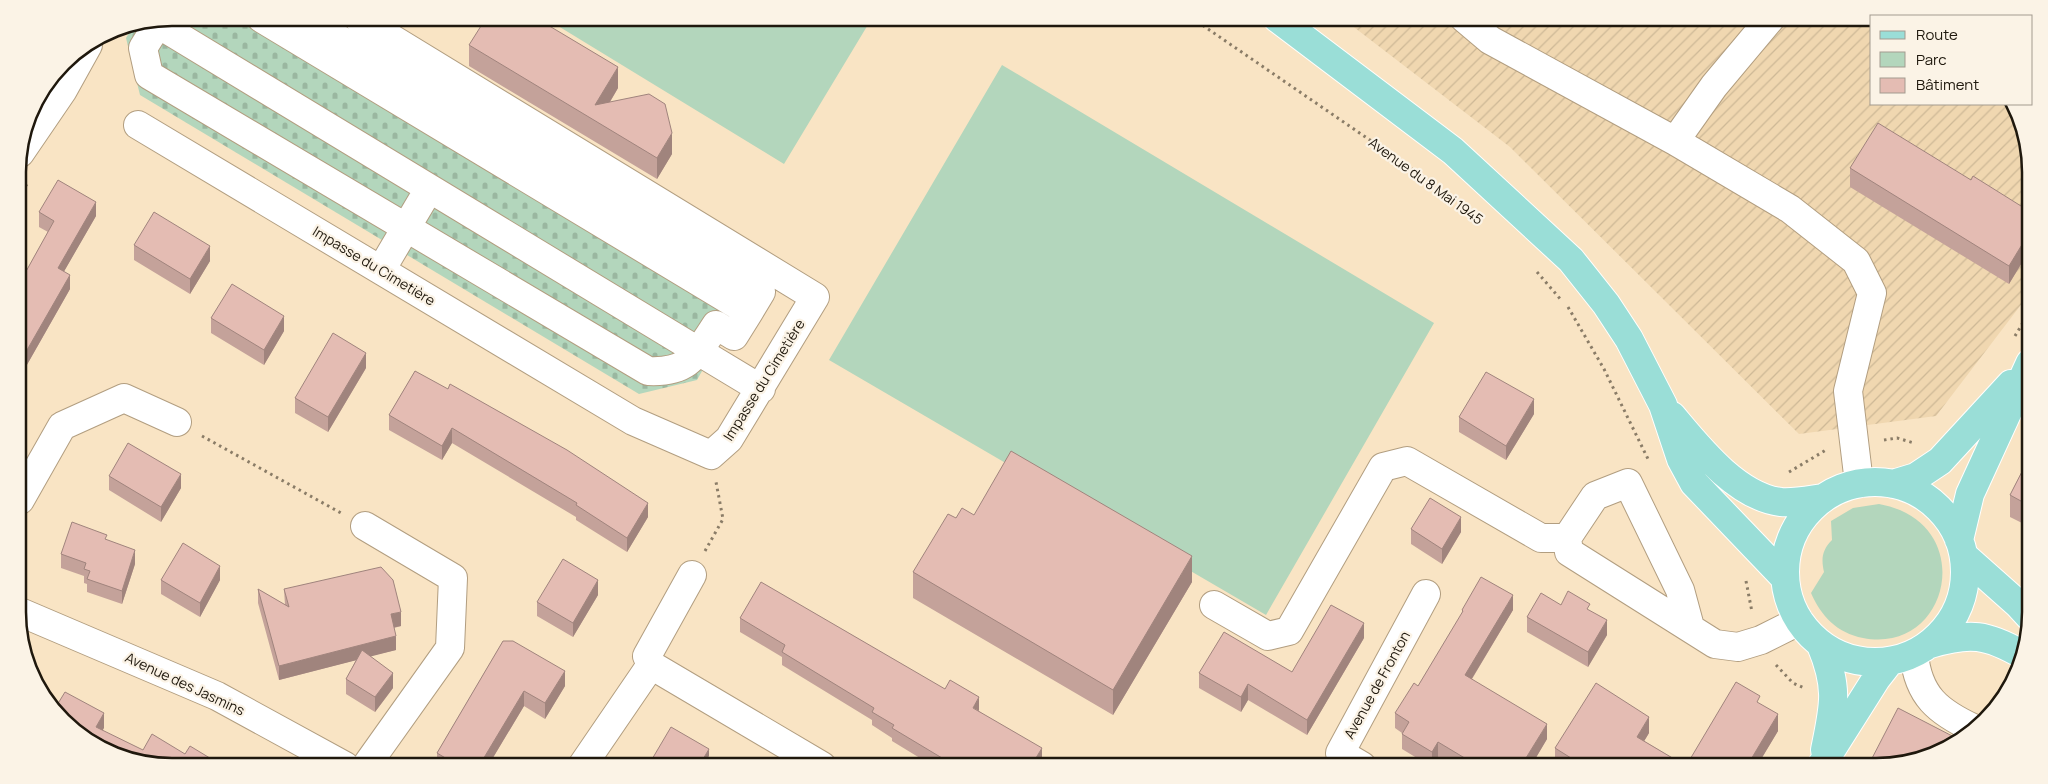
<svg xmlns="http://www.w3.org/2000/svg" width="2048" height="784" font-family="Manrope,sans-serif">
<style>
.industrial{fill:url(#industrial-furrows)}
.green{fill:#b3d6bc}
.cemetery{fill:url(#cemetery-stones)}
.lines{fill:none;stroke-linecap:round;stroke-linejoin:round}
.minor-casing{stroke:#b29e80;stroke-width:30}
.major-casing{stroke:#fff;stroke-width:30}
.path{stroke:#8a7c67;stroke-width:3;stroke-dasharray:2.5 4;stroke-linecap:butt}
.minor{stroke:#fff;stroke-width:28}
.major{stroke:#9aded7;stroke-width:28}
.wall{fill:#c4a29a}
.shaded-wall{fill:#a0847d}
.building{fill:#e4bcb3;stroke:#a0847d}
.labels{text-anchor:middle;stroke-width:4.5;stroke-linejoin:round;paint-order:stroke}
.street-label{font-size:14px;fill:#1f180d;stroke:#fbf3e6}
.rim{fill:none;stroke:#1f180d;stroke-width:2.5}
</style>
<defs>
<pattern id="industrial-furrows" width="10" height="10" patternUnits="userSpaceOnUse" patternTransform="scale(1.25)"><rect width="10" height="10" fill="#f0d7b0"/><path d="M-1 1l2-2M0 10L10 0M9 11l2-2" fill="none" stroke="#cdb896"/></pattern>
<pattern id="cemetery-stones" width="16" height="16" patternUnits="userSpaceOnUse" patternTransform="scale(1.25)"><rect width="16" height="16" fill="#b3d6bc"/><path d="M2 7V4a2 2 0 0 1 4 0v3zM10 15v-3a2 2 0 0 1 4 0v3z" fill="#9ab7a0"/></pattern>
</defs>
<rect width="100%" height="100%" fill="#f9e4c4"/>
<!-- industrial -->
<path class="industrial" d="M1342,18H1872V104H2009L2029,152L2030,293L1936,416L1799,434L1510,147Z"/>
<!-- green -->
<path class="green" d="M545,18H872L784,164Z
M1002,65L1434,323L1266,615L829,360Z
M1879,504C1979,522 1951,655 1863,638C1837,633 1821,616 1811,593L1824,572C1821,559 1822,550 1832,540L1831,521L1853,508Z"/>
<!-- cemetery -->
<path class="cemetery" d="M173,18H336L778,284L738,350L720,339L697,380L639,394L140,95L126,38L134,25Z"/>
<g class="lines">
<!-- minor casing -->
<g class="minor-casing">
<path id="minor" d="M261,18L749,312L734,336L716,325C695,357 688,373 648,371L149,75L143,48L158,24L698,351L761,389
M304,18L761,292L749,312
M1464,18L1490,40L1675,141L1790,209L1856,261L1872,293L1848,391L1859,483
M138,125L633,421L711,455L729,439L815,297L358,18
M1675,141L1714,86L1771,18
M20,153L63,90L88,45
M381,270L429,189
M20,500L62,426L124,398L177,422
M365,526L453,578L450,648L366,766
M1214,605L1268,636L1289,631L1383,467L1407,461L1541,538H1567
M20,612L217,696L345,766
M1690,627L1680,590L1628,483L1595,496L1567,538L1569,552L1715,644L1738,647L1761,640L1799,621
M1914,654C1918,696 1938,712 1975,729
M651,665L647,656L692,575
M582,766L651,665L822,766
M1362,766L1340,753L1426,594"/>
</g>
<!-- major casing -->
<g class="major-casing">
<path id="major" d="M1277,18L1453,151L1571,260L1606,304L1629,339L1663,405L1681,459L1694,483L1785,578
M1672,416C1698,447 1737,497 1781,502C1795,503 1809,500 1823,498
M1785 572a90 90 0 1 1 180 0a90 90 0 1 1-180 0Z
M1893,484L1916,477L1940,461L2011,384
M1959,540L1970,494L2030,363
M1964,556L2018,604L2030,617
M1930,644C1970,632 1987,634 2023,655
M1821,645C1839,688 1834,706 1825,750
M1821,766L1876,679L1890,661"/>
</g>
<!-- path -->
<path class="path" d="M1192,18L1466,206
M18,197L29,181
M1537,272L1562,301
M1568,307L1604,369L1648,459
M2015,336L2030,311
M202,436L341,513
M1884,440L1897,438L1914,443
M1789,472L1826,450
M705,551L723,519L716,482
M1746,581L1752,612
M1776,665L1793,683L1804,688"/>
<!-- minor -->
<use href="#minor" class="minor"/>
<!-- major -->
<use href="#major" class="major"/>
</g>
<!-- wall -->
<path class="wall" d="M469,45L618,88L610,102L672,154L657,179L469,66Z
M1850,168L1971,180L2029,211V251L2009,284L1850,187Z
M39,212L96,216L64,271L70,289L24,370V382L19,390V284L48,232L39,227Z
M134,245L210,261L190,294L134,260Z
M211,318L284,331L264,365L211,333Z
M366,368L328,432L295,413V398Z
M415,371L648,517L627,552L576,520V517L452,443L442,460L389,430V415Z
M1534,414L1506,460L1459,432V417Z
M2030,456V527L2010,517V495Z
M109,476L181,488L161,522L109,490Z
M974,515L1192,582L1113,715L913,598V572L956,518Z
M1411,529L1461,532L1442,564L1411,544Z
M107,540L135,564L122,604L87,592V584L84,583V576L61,568V554Z
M161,580H220L200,617L161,594Z
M258,589L285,605L284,589L401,626L394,628L396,650L370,656L393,688L375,712L346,694V679L356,660L279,680L258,603Z
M598,595L573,637L537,616V602Z
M1561,605L1590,611L1607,635L1588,667L1527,632V617Z
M1462,610H1513L1472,679L1547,739L1531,766H1453L1438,758L1433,766H1430L1402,749V733L1395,728V713L1418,686L1462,614Z
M740,618L979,711L1042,762L1039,766H933L892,741V738L872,725V720L782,665V657L740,632Z
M1364,638L1307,735L1248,700L1241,712L1199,688V673L1292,672Z
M503,641L565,686L545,719L524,706L488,766H437V753Z
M1760,704L1778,731L1757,766H1558L1555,764V748L1649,733L1644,741L1686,766Z"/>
<!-- shaded-wall -->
<path class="shaded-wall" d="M618,67V88L598,122L595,105Z
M672,133V154L657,179V158Z
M96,202V216L58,282V268Z
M2029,233V251L2009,284V266Z
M210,246V261L190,294V279Z
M70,275V289L24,370V382L19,390V364Z
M284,316V331L264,365V350Z
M366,353V368L328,432V417Z
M1534,399V414L1506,460V446Z
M452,428V443L442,460V446Z
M181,474V488L161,522V507Z
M648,503V517L627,552V538Z
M1461,517V532L1442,564V549Z
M135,550V564L122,604V591Z
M1192,556V582L1113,715V690Z
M220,566V580L200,617V603Z
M598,580V595L573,637V623Z
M1513,595V610L1465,690V675Z
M401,612V626L391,628V614Z
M1607,620V635L1588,667V652Z
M1364,623V638L1307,735V720Z
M396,636V650L279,680V666Z
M565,671V686L545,719V703Z
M393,673V688L375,712V697Z
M1248,684V700L1241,712V697Z
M524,691V706L488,766H479Z
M979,697V711L973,708Z
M104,713V728L97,741L96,727Z
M1778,714V731L1757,766H1747Z
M1649,717V733L1637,753V737Z
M1547,724V739L1531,766H1521Z
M1438,742V758L1432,766V752Z
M1042,748V762L1039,766H1031Z
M709,749V756L703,766H699Z
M958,763V766H952V764Z"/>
<!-- building -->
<path class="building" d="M486,18H536L618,67L595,105L649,94L665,104L672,133L657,158L469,45Z
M1878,123L1971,180L1973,176L2029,211V233L2009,266L1850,168Z
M58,180L96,202L58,268L70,275L19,364V284L54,221L39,212Z
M154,212L210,246L190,279L134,245Z
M232,284L284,316L264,350L211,318Z
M333,333L366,353L328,417L295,398Z
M19,365L24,368L19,376Z
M415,371L448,389L450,384L567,450L648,503L627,538L576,505L577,503L452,428L442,446L389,415Z
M1486,372L1534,399L1506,446L1459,417Z
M128,443L181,474L161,507L109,476Z
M1011,451L1192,556L1113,690L913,572L948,514L956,518L962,508L974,515Z
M2030,456V506L2010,495Z
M1430,498L1461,517L1442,549L1411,529Z
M72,522L107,535L105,539L135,550L122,591L87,579L90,571L84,569L86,563L61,554Z
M183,543L220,566L200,603L161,580Z
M563,559L598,580L573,623L537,602Z
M381,567L393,580L401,612L391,614L396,636L279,666L258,589L289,607L284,589Z
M1481,577L1513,595L1465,675L1547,724L1521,766H1478L1438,742L1432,752L1402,734L1409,722L1395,713L1414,683L1418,686L1463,611L1462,610Z
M761,582L945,689L950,680L979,697L973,708L1042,748L1031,766H963L958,763L952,764L892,728L894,725L872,712L874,708L782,652L785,645L740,618Z
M1568,591L1590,604L1587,609L1607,620L1588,652L1527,617L1541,593L1561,605Z
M1331,605L1364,623L1307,720L1248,684L1241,697L1199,673L1224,632L1292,672Z
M503,641H513L565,671L545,703L524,691L479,766H459L437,753Z
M362,650L393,673L375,697L346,679Z
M1736,682L1760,696L1757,702L1778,714L1747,766H1576L1579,763L1555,748L1596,683L1649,717L1637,737L1686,766Z
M65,692L104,713L96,727L143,750L152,734L185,754L190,746L223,766H173L122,758L56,713L54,710Z
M1898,708L1960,740L1926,758L1885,766H1868Z
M671,727L709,749L699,766H648Z"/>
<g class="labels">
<!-- street labels -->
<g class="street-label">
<text transform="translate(1426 181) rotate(36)" y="5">Avenue du 8 Mai 1945</text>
<text transform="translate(374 266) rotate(31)" y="5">Impasse du Cimetière</text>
<text transform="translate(764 380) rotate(-58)" y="5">Impasse du Cimetière</text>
<text transform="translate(185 684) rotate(25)" y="5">Avenue des Jasmins</text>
<text transform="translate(1377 685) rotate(-61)" y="5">Avenue de Fronton</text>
</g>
</g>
<!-- crop -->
<path d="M0 0H2048V784H0ZM172 26H1876A146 146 0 0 1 2022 172V612A146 146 0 0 1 1876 758H172A146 146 0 0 1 26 612V172A146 146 0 0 1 172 26Z" fill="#fbf3e6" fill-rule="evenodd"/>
<path class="rim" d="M172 26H1876A146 146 0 0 1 2022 172V612A146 146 0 0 1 1876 758H172A146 146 0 0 1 26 612V172A146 146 0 0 1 172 26Z"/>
<!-- legend -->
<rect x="1870" y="15" width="162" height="90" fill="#fbf3e6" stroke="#a39b8f"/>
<rect x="1880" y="31" width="25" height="8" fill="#9aded7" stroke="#a39b8f"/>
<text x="1916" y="40" font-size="15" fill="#1f180d">Route</text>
<rect x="1880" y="52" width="25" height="15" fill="#b3d6bc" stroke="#a39b8f"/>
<text x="1916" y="65" font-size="15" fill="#1f180d">Parc</text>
<rect x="1880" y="78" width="25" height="15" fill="#e4bcb3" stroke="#a39b8f"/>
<text x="1916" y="90" font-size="15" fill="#1f180d">Bâtiment</text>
</svg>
